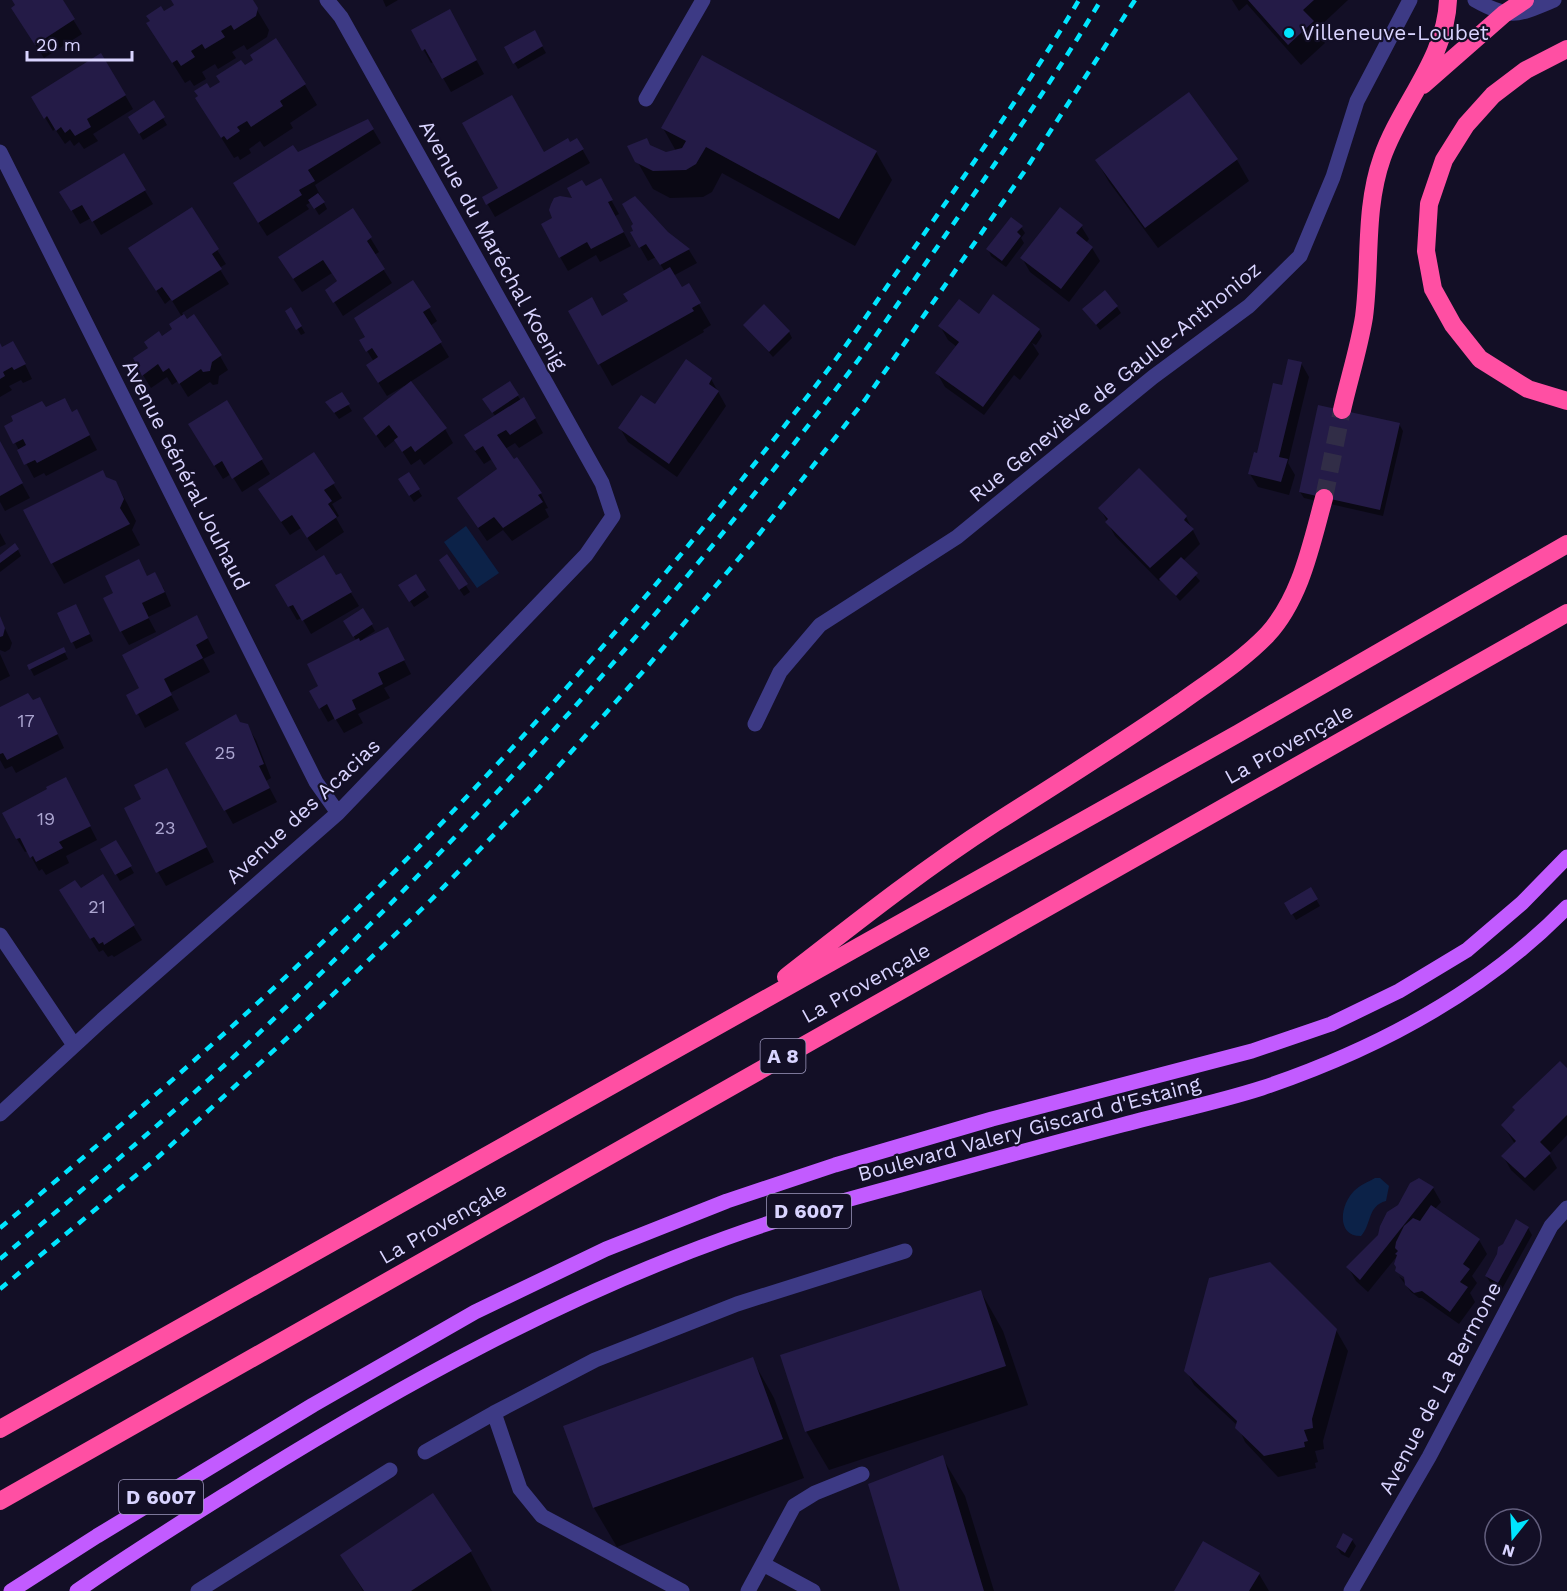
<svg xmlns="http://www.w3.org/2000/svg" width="1567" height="1591" font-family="'Work Sans',sans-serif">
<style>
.water{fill:#0c2248}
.shadow{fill:#0007}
.building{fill:#241b47}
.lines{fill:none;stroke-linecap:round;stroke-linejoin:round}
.motorway-tunnel{stroke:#312d47;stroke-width:18;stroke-dasharray:18 9;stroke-linecap:butt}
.service{stroke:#3d3a85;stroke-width:15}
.minor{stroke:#3d3a85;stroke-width:15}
.tertiary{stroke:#3d3a85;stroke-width:15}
.primary{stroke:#c25bff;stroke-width:15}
.motorway{stroke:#ff4fa3;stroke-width:18}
.rail{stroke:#00e5ff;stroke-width:4.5;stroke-dasharray:9 8;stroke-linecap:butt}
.poi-dot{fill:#00e5ff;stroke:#130f26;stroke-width:2}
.labels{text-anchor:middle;stroke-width:4.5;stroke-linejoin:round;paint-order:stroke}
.number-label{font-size:18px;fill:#aca6d1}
.shield{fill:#130f26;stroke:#9e99be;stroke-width:1.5}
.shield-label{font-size:20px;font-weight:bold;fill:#d9d4ff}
.poi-label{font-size:21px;fill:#d9d4ff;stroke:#130f26;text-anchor:start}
.street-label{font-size:21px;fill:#d9d4ff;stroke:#130f26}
</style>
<rect width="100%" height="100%" fill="#130f26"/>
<!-- water -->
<path class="water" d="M466,526L499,573L477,588L444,542Z
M1375,1178H1380L1389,1186L1386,1201C1367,1206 1372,1224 1361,1236C1336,1236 1340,1205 1354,1191C1360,1185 1368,1182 1375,1178Z"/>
<!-- shadow -->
<path class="shadow" d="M14,0H61L82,34L44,58L21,22Z
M173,0H251L269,30L267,37L247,50L244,45L232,52L236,58L218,69L215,64L202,72L206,79L194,86L190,80L185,83L148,24L176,5Z
M383,0H398L386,7Z
M1232,0H1348L1317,29L1325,43L1301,65L1247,4L1239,11Z
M457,25L484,74L451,92L434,62L431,63L413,31Z
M534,32L546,53L518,69L506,48Z
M244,67L305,85L317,105L290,123L293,128L264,147L260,141L249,149L251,153L240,160L238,156L234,158L197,99Z
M1188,94L1237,160L1249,181L1158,248L1109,182L1097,161Z
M125,95L133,109L93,134L98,141L84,149L79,142L74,146L70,140L65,144L55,129L53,131L33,97Z
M153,102L167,125L143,140L130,118Z
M368,121L381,143L315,185L327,209L319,215L311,202L306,205L309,209L267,236L242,197L297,154Z
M663,128L876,152L892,180L855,246L722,173L712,192L703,197L670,198L653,189L629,147H650L666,154L676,151Z
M577,140L590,163L495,217L484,198L501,188L543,154Z
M123,155L153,204L101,235L91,218L80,224L61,192Z
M600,180L619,214L615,216L631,246L600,262L596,255L568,271L560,257L554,219L585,188Z
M191,209L226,264L219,268L229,284L182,313L187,321L220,356L228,370L219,376L218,384L213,385L210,382L188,397L178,381L172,385L167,377L151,388L143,375L162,338L174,330L182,317L171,299L165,304L138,262Z
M353,210L379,252L374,255L392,283L343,316L327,290L338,282L332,273L302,292L288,271Z
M1081,226L1089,239L1086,243L1092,248L1100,261L1069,302L1030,272L1022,258Z
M1021,227L1025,233L1021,238L1024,243L1006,267L991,256L988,249Z
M632,233H667L689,250L697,263L673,276L681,289L688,285L711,325L703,330L704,332L612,386L570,312L602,318L630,302L665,272L656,257L648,261Z
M1117,307L1121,313L1100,330L1084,309Z
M429,308L437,321L430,326L449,357L410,382L445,429L453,443L424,465L420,459L411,465L395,440L385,448L365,419L405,388L404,386L387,396L376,379L374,362L361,341Z
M291,309L305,333L301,335L287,311Z
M978,315L1039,330L1042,336L1036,345L1032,343L1039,354L1020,380L1014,375L984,415L945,387L937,373L957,347L948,340L940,326Z
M745,325L789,332L792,338L773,357Z
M0,345L2,349L21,356L32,379L23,383L21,380L9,386L12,390L0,397Z
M1301,363L1309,377L1288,463L1295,475L1289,495L1258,487L1250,474L1283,387Z
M711,379L726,406L677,477L628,442L620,428L655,406Z
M510,383L521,401L524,399L543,433L519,448L515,443L505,449L513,461L517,459L541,494L548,508L545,509L549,517L512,541L503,530L487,541L467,512L499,470L492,459L484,464L474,450L496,417L488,406Z
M341,394L352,411L339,419L327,403Z
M227,402L270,474L242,492L231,474L223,479L198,439Z
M45,409L72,414L84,425L97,450L46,476L44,473L34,478L6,426Z
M1399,424L1403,431L1383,516L1304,498L1300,492Z
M0,444L30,498L5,511L0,502Z
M314,454L342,498L332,504L339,516L336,518L344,532L316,551L301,528L290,535L268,503Z
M1139,470L1186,517L1200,544L1183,561L1200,581L1180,601L1161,579L1159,581L1115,536L1100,508Z
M408,474L422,496L414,502L403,486Z
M106,478L115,482L127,503L136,521L132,530L140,545L64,584L52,563Z
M0,533L6,544L0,547Z
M18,550L21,556L0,572V557Z
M447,556L470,592L464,596L444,567Z
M340,575L359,606L311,634L302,618L297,620L277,586L336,577Z
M415,576L429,597L414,607L400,585Z
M147,578L163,587L171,606L148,617L156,632L129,645L121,631Z
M363,610L375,631L363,639L364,641L395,643L411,674L384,688L390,698L358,714L363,723L344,733L335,718L328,722L320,708V687L356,640L345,621Z
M79,612L93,641L76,649L59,614Z
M0,618L12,643L10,649L5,652L0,650Z
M204,631L215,653L203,659L210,672L170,693L179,710L145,728L138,714L141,689Z
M63,649L68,659L34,676L29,666Z
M0,654L10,676L0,681Z
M32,702L47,712L64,748L16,773L12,766L5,769L0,760V709Z
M239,723L247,726L256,740L271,778L266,781L277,802L233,824L187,743Z
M175,784L214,862L166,886L158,872L143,800Z
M73,793L97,840L66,856L69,863L46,875L42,869L39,871L28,851L25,852L17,839Z
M116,842L134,873L120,881L102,849Z
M103,876L142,940L114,957L112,955L108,957L103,950L99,952L69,904L80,890Z
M1310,889L1320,906L1296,920L1286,903Z
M1567,1070V1135L1549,1154L1557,1168L1534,1191L1511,1170L1503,1156L1515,1144L1503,1125Z
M1419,1180L1433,1188L1441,1202L1435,1209L1479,1240L1487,1254L1472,1276L1477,1283L1470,1293L1475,1302L1459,1324L1422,1298H1419L1411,1292L1399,1276L1406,1281L1398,1255L1368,1292L1356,1281L1348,1267L1380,1235Z
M1528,1228L1532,1235L1502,1289L1490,1282L1486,1276L1504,1245Z
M981,1292L1003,1331L1028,1405L829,1470L806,1431Z
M1336,1330L1348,1351L1323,1441L1324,1449L1315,1451L1318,1462L1315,1463L1316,1468L1278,1477L1245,1442L1238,1426L1194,1385L1186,1370Z
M752,1359L774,1398L804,1478L617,1547L594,1508L565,1427Z
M942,1457L965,1496L994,1591H902Z
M1352,1540L1356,1546L1349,1558L1341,1554L1337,1547Z
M470,1551L492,1591H363L342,1555Z
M1259,1574L1269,1591H1176Z"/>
<!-- building -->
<path class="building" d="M12,0H63L75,19L35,45L11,8L15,5Z
M171,0H253L258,8L256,16L234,30L231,25L221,31L225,37L205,49L202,44L191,51L195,57L181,66L177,60L172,63L146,23L150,21L146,16L161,6L164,11L174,5Z
M1248,0H1314L1303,10L1314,21L1288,45Z
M450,9L477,60L442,79L425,49L422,51L411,30Z
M535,30L543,46L513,64L504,47Z
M276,38L306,84L280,101L283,106L251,127L247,121L237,127L240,131L227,140L224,136L221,138L195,98L198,96L194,91L207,83L210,88L220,82L216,76L241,60L245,65L253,60L250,55Z
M101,53L126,95L87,119L91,127L75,136L70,129L65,133L61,127L56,131L47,116L44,119L31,97Z
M702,55L877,151L839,219L706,147L696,164L686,170L653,171L635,162L627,146L647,138L650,145L666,152L682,148L686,141L661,128Z
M1189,92L1238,159L1145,228L1095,160Z
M512,95L544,152L568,138L570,142L577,138L584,149L486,205L482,197L498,188L462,123Z
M154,100L165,117L139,134L128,117Z
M368,119L374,129L308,170L315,181L299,190L302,195L258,223L233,183L293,145L298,152Z
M124,153L146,190L92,222L82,205L71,211L59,192Z
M601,178L613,200L608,202L624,232L591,249L587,242L559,258L541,224L552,218L549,210L551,204L554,198L560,196L572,198L567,188L582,180L586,186Z
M318,193L325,202L314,209L308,200Z
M635,196L668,232L690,249L660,265L646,244L639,248L630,232L633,231L631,226L633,224L622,204Z
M192,207L219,249L212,254L222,269L172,301L162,287L156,291L128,248Z
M1060,207L1083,225L1076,233L1093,247L1061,289L1020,258Z
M353,208L372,237L367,241L385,269L333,303L325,290L337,281L323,260L293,279L278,257Z
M1011,217L1023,226L1017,232L1021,236L1002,261L986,249Z
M670,267L682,287L689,283L701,303L692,308L694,311L598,365L568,311L592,297L602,316L628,301L623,294Z
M413,280L431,307L423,312L442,342L378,383L366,365L378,357L372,348L366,352L359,340L365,337L354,318Z
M1105,290L1118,306L1096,325L1082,309Z
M993,294L1040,329L983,407L935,373L959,342L938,326L959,299L979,314Z
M764,304L790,331L769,352L743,325Z
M291,307L302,326L296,330L285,311Z
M184,314L187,319L194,314L222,355L212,362L210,371L203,372L201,369L179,384L169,368L163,372L158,364L142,376L133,358L148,348L144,342L159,331L162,336L172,329L169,324Z
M13,341L26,364L14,370L12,367L3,372L5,376L0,379V343L2,347Z
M686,359L712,378L709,384L719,391L669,464L618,428L641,395L655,404Z
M1288,359L1302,362L1279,457L1288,459L1281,482L1248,474L1254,452L1257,453L1273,383L1282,385Z
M411,381L447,428L415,452L411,446L402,452L394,440L398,437L389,425L376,436L363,418Z
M510,381L519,395L492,413L482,399Z
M342,392L350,404L334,413L325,402Z
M524,397L536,418L510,435L506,430L497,435L514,459L517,457L542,493L538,495L543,502L503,528L494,517L478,528L457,498L497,469L483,446L475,451L464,435Z
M65,398L72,412L77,409L90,435L37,463L35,460L24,465L17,450L26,445L23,439L13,444L4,426L13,421L11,416L42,401L46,407Z
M227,400L263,459L232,479L222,461L214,466L188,424Z
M1318,405L1400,423L1380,510L1299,492Z
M0,441L23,483L0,496Z
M314,452L335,483L324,490L332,501L328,504L337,517L307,538L292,515L281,522L258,489Z
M1139,468L1187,516L1184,520L1194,529L1150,568L1105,522L1108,519L1098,508Z
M103,470L106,477L116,481L124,499L120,508L130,524L51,564L23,510Z
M409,472L420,489L409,496L398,479Z
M15,543L19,549L0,563V555Z
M447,554L468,584L459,590L439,560Z
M324,555L336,575L341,573L352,592L302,621L293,605L288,607L275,585Z
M1181,557L1198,573L1176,596L1159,579Z
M139,559L147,576L155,572L165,592L142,603L149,618L120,632L103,598L113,593L105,576Z
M416,574L426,590L409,602L398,585Z
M76,604L90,634L71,643L57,613Z
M363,608L373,624L353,637L343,621Z
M197,615L208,638L196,645L203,658L164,679L172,695L136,715L126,695L139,688L122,655Z
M0,616L5,628L3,636L0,637Z
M388,627L405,660L378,673L383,684L352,700L356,709L335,720L327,704L319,709L309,691L318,686L307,664L359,638L360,641Z
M64,647L66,652L29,670L27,665Z
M28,693L33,700L40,697L58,734L7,760L3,753L0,754V707Z
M236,714L240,722L248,724L264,764L259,766L270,788L224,811L185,743Z
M167,768L207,847L156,873L124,808L141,799L134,785Z
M66,777L91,826L59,842L63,848L36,862L33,856L30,858L20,838L16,839L2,813L47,789L46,787Z
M116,840L132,866L115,875L100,849Z
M103,874L135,925L104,945L103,942L99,944L94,937L90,939L59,890L75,880L81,888Z
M1311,887L1318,899L1291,915L1284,903Z
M1560,1061L1567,1068V1115L1540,1142L1551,1153L1525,1178L1501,1156L1516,1141L1501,1125L1515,1110L1512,1107Z
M1419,1178L1434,1187L1360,1280L1346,1267L1378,1235L1380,1226L1387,1212L1398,1205L1410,1183Z
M1431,1205L1480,1239L1463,1264L1470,1269L1460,1282L1468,1287L1450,1312L1422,1291L1414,1293L1405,1285L1404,1277L1395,1271L1396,1267L1394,1264L1397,1255L1395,1254L1398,1251L1395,1248L1396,1242L1404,1226L1413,1218L1420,1221Z
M1516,1219L1529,1227L1498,1283L1485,1276L1497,1254L1498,1247L1503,1244Z
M1270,1262L1337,1329L1312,1419L1313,1428L1304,1430L1308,1441L1304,1442L1305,1447L1264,1456L1235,1428L1237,1421L1184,1371L1209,1278Z
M981,1290L1006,1366L805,1432L780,1355Z
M753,1357L783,1439L593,1508L563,1426Z
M943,1455L984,1591H900L868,1484Z
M433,1493L472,1551L411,1591H364L340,1555Z
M1343,1533L1353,1539L1345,1553L1336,1547Z
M1203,1541L1260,1573L1249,1591H1174Z"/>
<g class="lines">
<!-- motorway-tunnel -->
<path class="motorway-tunnel" d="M1324,498L1342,410"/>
<!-- service -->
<path class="service" d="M646,99L703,0
M425,1452L494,1413
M763,1564L813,1591
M198,1591L390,1470
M682,1591L542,1516L520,1489L494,1413L595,1360L737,1304L905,1251
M748,1591L794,1506L815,1493L862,1474"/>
<!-- minor -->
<path class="minor" d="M0,152L316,782L338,813
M755,724L780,672L820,625L957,537L1153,377L1249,306L1300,256L1333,177L1357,101L1410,0
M0,935L74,1045
M0,1114L102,1020L338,813L586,555L613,516L602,483L341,17L327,0"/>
<!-- tertiary -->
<path class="tertiary" d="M1475,0C1510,20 1518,15 1554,0
M1351,1591L1429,1457L1551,1226L1567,1208"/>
<!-- primary -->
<path class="primary" d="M11,1591L97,1536L313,1405L475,1312L606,1249L727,1201L835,1165L992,1119L1252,1051L1331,1024L1399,991L1467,950L1522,903L1567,857
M77,1591C134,1551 193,1515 252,1478C402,1385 559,1298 726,1238C783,1217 842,1201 901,1185C973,1165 1045,1145 1118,1126C1166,1113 1215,1103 1262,1088C1375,1050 1483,993 1567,907"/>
<!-- motorway -->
<path class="motorway" d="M1567,49L1526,70L1493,95L1466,125L1444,160L1429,204L1426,251L1433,289L1453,325L1480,359L1528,389L1567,401
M1423,85L1504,14L1525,0
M1342,410C1349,379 1359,348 1364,317C1371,264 1364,209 1382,158C1400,105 1446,59 1448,0
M786,977C854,924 922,870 995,823C1057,784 1120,744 1181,702C1210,681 1242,661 1267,635C1301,598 1311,545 1324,498
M0,1429L1239,733L1567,544
M0,1501L1567,613"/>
<!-- rail -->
<path class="rail" d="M0,1228C137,1113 272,995 398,868C550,714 692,547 824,375C854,336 881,294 910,254C968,171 1027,87 1079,0
M0,1259C95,1179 190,1100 279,1014C482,819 670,608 840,384C873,342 902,297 933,253C991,170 1049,87 1101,0
M0,1289L157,1158L297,1029L431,900L538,789L647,667L752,543L865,400L1024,172L1135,0"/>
</g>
<!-- markers -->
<circle class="poi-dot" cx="1289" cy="33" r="6"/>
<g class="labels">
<!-- number labels -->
<g class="number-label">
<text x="26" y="727">17</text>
<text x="225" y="759">25</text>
<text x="46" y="825">19</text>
<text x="165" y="834">23</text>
<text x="97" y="913">21</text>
</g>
<!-- shield labels -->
<g class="shield">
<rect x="760.5" y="1039" width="45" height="34" rx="4.5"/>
<rect x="767" y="1194" width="84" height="34" rx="4.5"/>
<rect x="119" y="1480" width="84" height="34" rx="4.5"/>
</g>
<g class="shield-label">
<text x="783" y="1063">A 8</text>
<text x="809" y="1218">D 6007</text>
<text x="161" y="1504">D 6007</text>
</g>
<!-- poi labels -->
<g class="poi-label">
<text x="1301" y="40">Villeneuve-Loubet</text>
</g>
<!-- street labels -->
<g class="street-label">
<text transform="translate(493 245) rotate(61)" y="7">Avenue du Maréchal Koenig</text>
<text transform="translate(1115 382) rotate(-39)" y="7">Rue Geneviève de Gaulle-Anthonioz</text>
<text transform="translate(186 475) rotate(63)" y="7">Avenue Général Jouhaud</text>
<text transform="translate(1289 744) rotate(-29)" y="7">La Provençale</text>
<text transform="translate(303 811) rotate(-43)" y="7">Avenue des Acacias</text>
<text transform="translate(866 983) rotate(-29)" y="7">La Provençale</text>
<text transform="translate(1029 1129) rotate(-15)" y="7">Boulevard Valery Giscard d'Estaing</text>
<text transform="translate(443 1223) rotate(-30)" y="7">La Provençale</text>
<text transform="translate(1440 1388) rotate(-62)" y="7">Avenue de La Bermone</text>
</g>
</g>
<!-- north arrow -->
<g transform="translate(1513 1537) rotate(198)"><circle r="28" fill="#130f26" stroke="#625e7d" stroke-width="1.5"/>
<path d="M0-4.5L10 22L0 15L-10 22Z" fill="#00e5ff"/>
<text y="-9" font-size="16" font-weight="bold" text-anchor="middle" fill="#d9d4ff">N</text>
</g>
<!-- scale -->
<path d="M27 51v9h105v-9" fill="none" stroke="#d9d4ff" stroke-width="3"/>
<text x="36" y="51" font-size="18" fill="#d9d4ff" stroke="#130f26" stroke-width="4.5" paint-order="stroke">20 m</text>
</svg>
